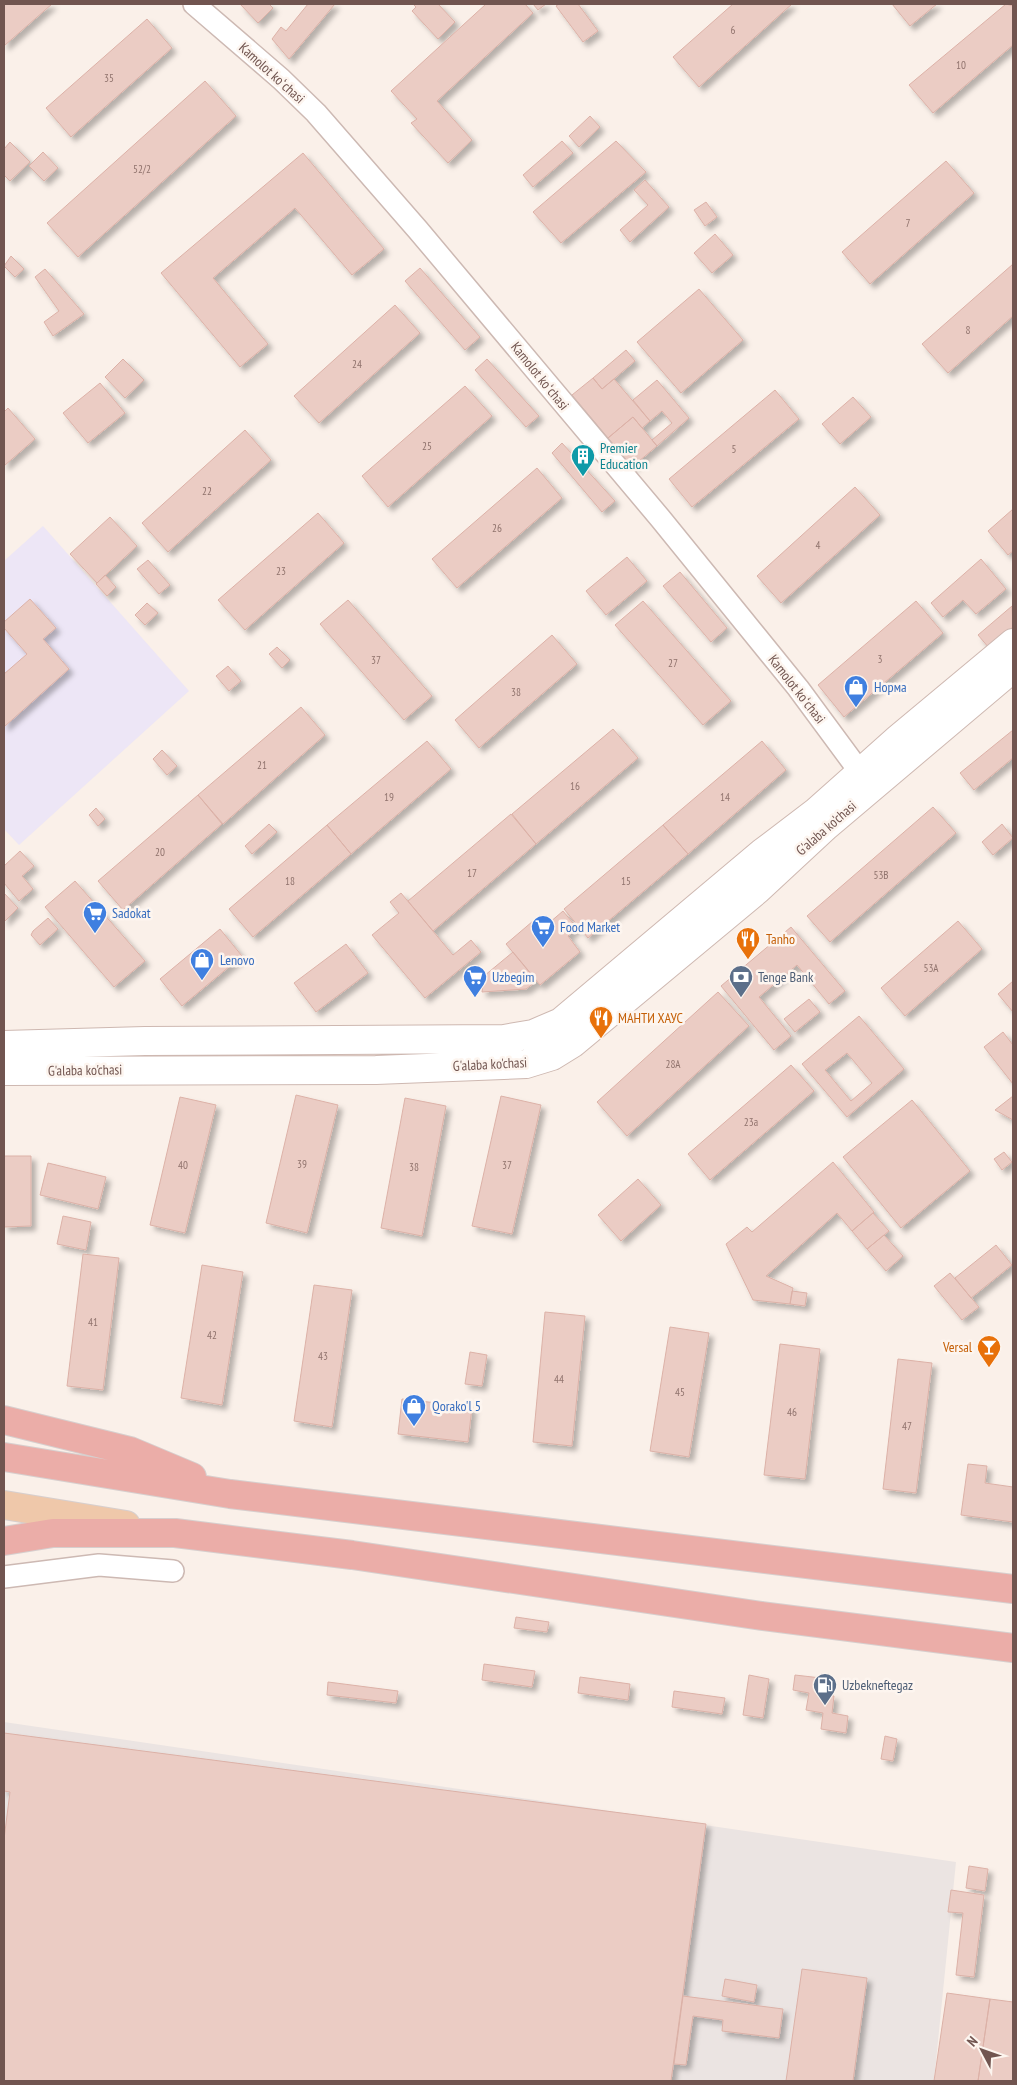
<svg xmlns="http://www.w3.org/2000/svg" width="1017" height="2085" font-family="'PT Sans Narrow',sans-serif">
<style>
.industrial{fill:#ebe4e2}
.education{fill:#ede6f6}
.building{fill:#ebccc4;stroke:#dcb1a7;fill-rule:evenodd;filter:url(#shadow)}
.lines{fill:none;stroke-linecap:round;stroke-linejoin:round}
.street-casing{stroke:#cdb9b3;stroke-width:24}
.secondary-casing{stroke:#ceb8b1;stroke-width:30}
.primary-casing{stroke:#d7cfce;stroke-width:30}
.highway-casing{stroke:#d7cfce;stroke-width:30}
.street{stroke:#fff;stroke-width:21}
.secondary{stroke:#fff;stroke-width:28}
.primary{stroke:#efc8aa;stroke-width:28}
.highway{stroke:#ebada8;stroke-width:28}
.labels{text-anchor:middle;stroke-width:5;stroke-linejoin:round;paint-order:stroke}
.number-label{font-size:11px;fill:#90736d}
.street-label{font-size:14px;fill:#715550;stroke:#fdf5ef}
.culture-label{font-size:14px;fill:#0d838f;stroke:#fdf5ef;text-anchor:start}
.shop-label{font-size:14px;fill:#366cbe;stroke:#fdf5ef;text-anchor:start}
.food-label{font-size:14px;fill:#c56008;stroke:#fdf5ef;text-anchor:start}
.service-label{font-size:14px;fill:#4e5e75;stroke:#fdf5ef;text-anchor:start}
</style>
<defs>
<filter id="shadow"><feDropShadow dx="4.5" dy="4.5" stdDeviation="2.5" flood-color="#0004"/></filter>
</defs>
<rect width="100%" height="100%" fill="#faf0e9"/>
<!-- industrial -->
<path class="industrial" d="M4,1722L956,1862L934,2081H4Z"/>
<!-- education -->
<path class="education" d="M43,526L189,691L19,845L4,829V561Z"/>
<!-- building -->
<path class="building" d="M4,4H52L4,46Z
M240,4H269L273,8L258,23Z
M308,4H335L289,59L272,39L281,27L286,31Z
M413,4H438L455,22L438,39L412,11L416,7Z
M486,4H525L533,13L437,101L472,140L448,163L411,123L417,119L391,91Z
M533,4H546L538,10Z
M559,4H578L598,31L583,42L556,6Z
M733,4H792L699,87L673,57Z
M892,4H937L910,26Z
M1006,4L1013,6V45L933,113L909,85Z
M147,19L172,48L71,137L46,108Z
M205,81L236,116L78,257L47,223Z
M590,116L600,127L579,147L569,136Z
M562,141L573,153L533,187L523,175Z
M616,141L646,172L561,243L533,212Z
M10,142L30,162L10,181L4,175V149Z
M43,152L58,168L44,181L29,166Z
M303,153L384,249L352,275L295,208L213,278L268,344L240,367L161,273Z
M946,161L974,193L870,284L842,252Z
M645,180L669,207L630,242L620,230L648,205L634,190Z
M706,202L717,217L705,226L694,210Z
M715,234L733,255L712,273L694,253Z
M11,256L24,269L15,277L4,266Z
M1013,264V316L948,373L922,344Z
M420,268L480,337L465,350L405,281Z
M45,269L84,314L53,336L44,322L59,311L35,277Z
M699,289L743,340L681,393L637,342Z
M395,305L420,333L319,423L294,396Z
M626,350L635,361L602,389L593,378Z
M123,359L144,380L125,398L105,377Z
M487,359L539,416L526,427L475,370Z
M593,378L602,389L614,379L650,421L642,428L633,417L608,438L572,395Z
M657,380L689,418L657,446L652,440L672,423L662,411L650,421L633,400Z
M100,383L125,413L88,443L63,413Z
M465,386L492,416L388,507L362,476Z
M775,390L799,419L692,507L669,479Z
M853,397L871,417L840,444L822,424Z
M8,408L35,439L4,466V412Z
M633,417L657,446L632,467L608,438Z
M245,430L271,460L168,552L142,523Z
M562,443L615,501L602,512L552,453Z
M537,468L562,498L457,588L432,559Z
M855,487L880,515L781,603L757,576Z
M1013,509V551L1008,555L988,531Z
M318,513L344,543L245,630L218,600Z
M110,517L137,546L97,583L70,554Z
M627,557L647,581L606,615L586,591Z
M981,559L1006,589L976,614L963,600L943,617L931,603Z
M148,560L170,585L159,594L137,569Z
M680,572L727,628L711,642L663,586Z
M105,575L116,587L107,596L96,584Z
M30,599L56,628L43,639L69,669L4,727V674L27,654L4,628V622Z
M348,600L432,696L404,720L320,624Z
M643,601L731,701L703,725L615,625Z
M916,601L943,633L844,717L818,685Z
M147,603L158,613L145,625L135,615Z
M1012,606L1013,627L989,648L978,635Z
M552,635L577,664L479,748L455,720Z
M277,647L290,660L282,668L269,654Z
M228,666L241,681L229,691L216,676Z
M301,707L325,735L223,824L198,795Z
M613,729L638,758L536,844L512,814Z
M1013,730V758L974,790L960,773Z
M427,741L451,769L351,854L327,825Z
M762,741L786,770L688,854L663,825Z
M162,750L177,766L167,775L153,759Z
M198,795L222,824L123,910L98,881Z
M933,807L956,833L830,942L807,916Z
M96,808L105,819L98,826L89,815Z
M511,814L536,844L433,931L408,901Z
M269,824L277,832L252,854L245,846Z
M1002,824L1013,838L993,855L982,842Z
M327,825L351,854L253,937L229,909Z
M663,825L688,854L588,938L564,909Z
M20,851L34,866L22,876L33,889L19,901L4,883V866Z
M75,881L145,961L114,987L45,907Z
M4,893L18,908L4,922Z
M401,893L453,955L471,940L481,952L425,998L372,935L399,913L390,902Z
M563,911L577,928L568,936L580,952L540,985L506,944L533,921L535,924L543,916L549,923Z
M48,918L58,929L40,945L31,935L33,931Z
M958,921L982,949L905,1016L881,988Z
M791,927L845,991L829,1004L797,965L759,997L791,1036L774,1050L721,986Z
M220,929L242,956L182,1006L160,979Z
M346,944L368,973L316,1012L294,983Z
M513,952L537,981L526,989L482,992L484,976Z
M1013,981V1012L998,994Z
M718,992L749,1026L627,1136L597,1102Z
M809,999L820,1012L795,1032L784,1019Z
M859,1016L904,1069L847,1117L802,1064ZM847,1053L872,1083L851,1101L825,1070Z
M1003,1032L1013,1045V1084L984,1047Z
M791,1065L814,1091L710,1180L688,1154Z
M296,1095L338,1105L307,1233L266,1223Z
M501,1096L541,1105L512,1234L472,1226Z
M1013,1096V1120L995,1110Z
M180,1097L216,1105L185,1233L150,1225Z
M405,1098L446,1106L422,1236L381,1228Z
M912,1100L970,1171L901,1228L843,1157Z
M1004,1152L1012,1162L1002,1170L994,1159Z
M4,1156H31V1226L4,1227Z
M833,1162L874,1212L852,1231L837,1213L766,1276L793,1288L790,1304L753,1300L726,1244L747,1227L752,1232Z
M48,1163L106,1177L98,1209L40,1195Z
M638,1179L661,1205L621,1241L598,1215Z
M873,1213L889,1231L867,1249L852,1231Z
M63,1216L91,1222L86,1250L57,1244Z
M884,1235L903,1256L886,1271L867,1249Z
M996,1245L1012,1265L971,1298L955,1278Z
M83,1254L119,1258L103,1390L67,1386Z
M202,1265L243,1272L222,1405L181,1398Z
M950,1273L979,1307L962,1320L934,1286Z
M314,1285L352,1290L332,1427L294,1421Z
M792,1291L807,1293L805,1306L790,1304Z
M545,1312L585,1316L572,1446L533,1442Z
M670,1327L709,1333L689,1457L650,1451Z
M780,1344L820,1349L805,1479L764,1475Z
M470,1352L487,1355L482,1386L465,1384Z
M898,1359L932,1363L916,1493L883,1489Z
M402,1399L472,1407L468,1442L398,1434Z
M968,1464L987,1466L985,1483L1013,1487V1522L961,1515Z
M516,1617L549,1622L547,1632L514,1628Z
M484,1664L535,1671L532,1687L482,1680Z
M749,1675L769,1679L763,1718L743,1715Z
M795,1675L821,1678L819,1694L834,1696L832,1713L848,1716L846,1733L821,1729L823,1713L806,1710L809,1693L793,1690Z
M580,1677L630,1684L628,1700L578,1693Z
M328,1682L398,1691L396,1703L327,1695Z
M674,1691L725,1698L722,1714L672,1707Z
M4,1733L706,1824L671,2081H4V1839L10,1792L4,1791Z
M885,1736L897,1739L893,1761L881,1759Z
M969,1866L988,1869L985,1891L966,1888Z
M951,1890L984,1895L974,1977L956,1975L963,1913L948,1912Z
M802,1969L867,1978L853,2081H786Z
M725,1979L757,1985L754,2002L722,1996Z
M947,1993L990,1999L978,2081H934Z
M683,1996L783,2009L779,2038L722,2031L723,2020L693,2016L686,2065L674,2064Z
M990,1999L1013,2002V2081H978Z"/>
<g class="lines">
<!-- street casing -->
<g class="street-casing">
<path id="street" d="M194,4L281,79L316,113L418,230L660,518L798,688L860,772
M4,1577L99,1565L173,1571"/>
</g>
<!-- secondary casing -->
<g class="secondary-casing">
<path id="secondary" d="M4,1045L145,1041L504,1039L533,1034L561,1022L762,853L816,812L899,738L1013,643
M4,1071L376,1070L526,1064L552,1056L573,1043L757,890L826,826L1013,668"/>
</g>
<!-- primary casing -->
<g class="primary-casing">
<path id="primary" d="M4,1505L126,1525"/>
</g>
<!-- highway casing -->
<g class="highway-casing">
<path id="highway" d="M4,1420L130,1451L192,1477
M4,1457L230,1494L1013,1589
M4,1541L53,1533H175L352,1555L762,1616L1013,1648"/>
</g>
<!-- street -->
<use href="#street" class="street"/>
<!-- secondary -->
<use href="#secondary" class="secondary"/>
<!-- primary -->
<use href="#primary" class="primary"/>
<!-- highway -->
<use href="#highway" class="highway"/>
</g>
<!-- icons -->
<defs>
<g id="building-pin" transform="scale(1.25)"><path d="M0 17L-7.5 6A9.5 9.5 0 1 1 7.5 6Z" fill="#0f9aa8" stroke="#fdf5ef"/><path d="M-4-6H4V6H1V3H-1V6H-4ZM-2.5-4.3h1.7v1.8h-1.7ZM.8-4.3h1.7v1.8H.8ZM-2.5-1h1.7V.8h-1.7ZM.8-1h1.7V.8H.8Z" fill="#fff"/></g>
<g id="shop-pin" transform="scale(1.25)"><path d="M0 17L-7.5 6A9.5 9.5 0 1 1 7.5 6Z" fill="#3f7fe0" stroke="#fdf5ef"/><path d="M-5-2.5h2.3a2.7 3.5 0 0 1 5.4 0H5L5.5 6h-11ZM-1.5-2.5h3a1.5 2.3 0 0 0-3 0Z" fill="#fff"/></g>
<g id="supermarket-pin" transform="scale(1.25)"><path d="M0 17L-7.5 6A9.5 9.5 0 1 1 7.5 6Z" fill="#3f7fe0" stroke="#fdf5ef"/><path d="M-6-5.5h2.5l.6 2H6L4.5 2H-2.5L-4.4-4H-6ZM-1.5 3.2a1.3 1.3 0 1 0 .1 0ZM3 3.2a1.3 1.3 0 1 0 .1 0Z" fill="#fff"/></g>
<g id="restaurant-pin" transform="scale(1.25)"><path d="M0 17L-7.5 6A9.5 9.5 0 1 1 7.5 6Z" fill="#e8710a" stroke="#fdf5ef"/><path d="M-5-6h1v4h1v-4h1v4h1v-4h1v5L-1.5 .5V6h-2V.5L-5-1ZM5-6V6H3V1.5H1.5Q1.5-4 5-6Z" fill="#fff"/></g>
<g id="bank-pin" transform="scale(1.25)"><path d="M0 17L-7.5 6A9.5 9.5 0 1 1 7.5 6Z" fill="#5c6f8a" stroke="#fdf5ef"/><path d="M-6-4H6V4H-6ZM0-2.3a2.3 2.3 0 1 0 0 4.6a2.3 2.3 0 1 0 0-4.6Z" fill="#fff"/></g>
<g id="bar-pin" transform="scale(1.25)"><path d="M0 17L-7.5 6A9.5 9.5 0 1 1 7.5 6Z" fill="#e8710a" stroke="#fdf5ef"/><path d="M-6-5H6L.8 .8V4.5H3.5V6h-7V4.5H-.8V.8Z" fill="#fff"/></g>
<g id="fuel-pin" transform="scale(1.25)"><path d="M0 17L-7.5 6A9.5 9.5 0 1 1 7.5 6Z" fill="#5c6f8a" stroke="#fdf5ef"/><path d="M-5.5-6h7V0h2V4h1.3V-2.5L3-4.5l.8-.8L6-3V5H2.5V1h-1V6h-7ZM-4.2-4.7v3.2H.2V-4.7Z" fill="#fff"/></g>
</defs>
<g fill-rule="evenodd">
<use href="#building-pin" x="583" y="456"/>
<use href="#shop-pin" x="856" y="687"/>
<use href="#supermarket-pin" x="95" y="913"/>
<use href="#supermarket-pin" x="543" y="927"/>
<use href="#restaurant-pin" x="748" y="939"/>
<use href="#shop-pin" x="202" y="960"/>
<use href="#supermarket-pin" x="475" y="977"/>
<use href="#bank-pin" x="741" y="977"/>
<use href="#restaurant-pin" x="601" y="1018"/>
<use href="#bar-pin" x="989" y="1347"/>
<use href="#shop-pin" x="414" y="1406"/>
<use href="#fuel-pin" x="825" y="1685"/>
</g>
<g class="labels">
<!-- number labels -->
<g class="number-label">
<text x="733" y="34">6</text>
<text x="961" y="69">10</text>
<text x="109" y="82">35</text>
<text x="142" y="173">52/2</text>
<text x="908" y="227">7</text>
<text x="968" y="334">8</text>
<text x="357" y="368">24</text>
<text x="427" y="450">25</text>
<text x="734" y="453">5</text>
<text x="207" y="495">22</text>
<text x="497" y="532">26</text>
<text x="818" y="549">4</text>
<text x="281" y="575">23</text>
<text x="880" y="663">3</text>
<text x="376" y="664">37</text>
<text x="673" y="667">27</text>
<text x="516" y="696">38</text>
<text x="262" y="769">21</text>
<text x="575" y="790">16</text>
<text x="389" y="801">19</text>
<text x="725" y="801">14</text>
<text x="160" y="856">20</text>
<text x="472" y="877">17</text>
<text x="881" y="879">53B</text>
<text x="290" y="885">18</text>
<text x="626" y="885">15</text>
<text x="931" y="972">53A</text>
<text x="673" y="1068">28A</text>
<text x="751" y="1126">23а</text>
<text x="302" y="1168">39</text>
<text x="183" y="1169">40</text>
<text x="507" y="1169">37</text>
<text x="414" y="1171">38</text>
<text x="93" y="1326">41</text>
<text x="212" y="1339">42</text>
<text x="323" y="1360">43</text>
<text x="559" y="1383">44</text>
<text x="680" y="1396">45</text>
<text x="792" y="1416">46</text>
<text x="907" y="1430">47</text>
</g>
<!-- street labels -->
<g class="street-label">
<text transform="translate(272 73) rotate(42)" y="5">Kamolot koʻchasi</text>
<text transform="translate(540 376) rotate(51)" y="5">Kamolot koʻchasi</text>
<text transform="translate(797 689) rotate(52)" y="5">Kamolot koʻchasi</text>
<text transform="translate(826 828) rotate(-41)" y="5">G'alaba ko'chasi</text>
<text transform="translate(490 1064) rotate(-3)" y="5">G'alaba ko'chasi</text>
<text transform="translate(85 1070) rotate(-1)" y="5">G'alaba ko'chasi</text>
</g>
<!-- culture labels -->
<g class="culture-label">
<text x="600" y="453">Premier<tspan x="600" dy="16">Education</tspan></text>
</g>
<!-- shop labels -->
<g class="shop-label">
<text x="874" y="692">Норма</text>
<text x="112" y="918">Sadokat</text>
<text x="560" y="932">Food Market</text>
<text x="220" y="965">Lenovo</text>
<text x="492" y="982">Uzbegim</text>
<text x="432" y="1411">Qorako'l 5</text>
</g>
<!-- food labels -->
<g class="food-label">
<text x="766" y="944">Tanho</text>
<text x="618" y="1023">МАНТИ ХАУС</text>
<text x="972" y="1352" text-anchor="end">Versal</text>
</g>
<!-- service labels -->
<g class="service-label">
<text x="758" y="982">Tenge Bank</text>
<text x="842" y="1690">Uzbekneftegaz</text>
</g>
</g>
<!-- border -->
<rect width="1017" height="2085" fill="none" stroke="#715550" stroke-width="10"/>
<!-- north arrow -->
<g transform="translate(982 2050) rotate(311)" stroke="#fdf5ef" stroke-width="4" paint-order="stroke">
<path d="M0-4L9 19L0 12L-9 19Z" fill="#715550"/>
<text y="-8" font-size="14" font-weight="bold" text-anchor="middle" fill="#715550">N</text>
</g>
</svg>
